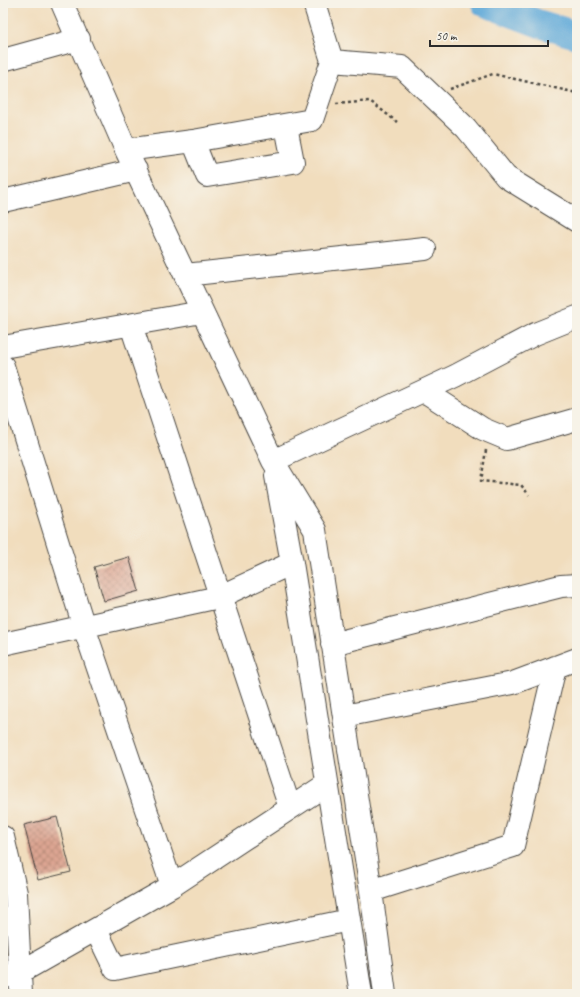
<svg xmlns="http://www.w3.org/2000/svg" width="580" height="997" font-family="Caveat,sans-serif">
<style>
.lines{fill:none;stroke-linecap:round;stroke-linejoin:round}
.river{stroke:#62aad9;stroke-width:28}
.building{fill:url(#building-cross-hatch)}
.minor-casing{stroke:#494641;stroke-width:24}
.path{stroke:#494641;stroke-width:2.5;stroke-dasharray:3 3;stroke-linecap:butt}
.minor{stroke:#fff;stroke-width:22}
</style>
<defs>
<pattern id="building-cross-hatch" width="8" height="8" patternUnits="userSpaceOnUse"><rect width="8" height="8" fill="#dca592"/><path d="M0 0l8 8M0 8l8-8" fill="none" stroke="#b38777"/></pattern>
</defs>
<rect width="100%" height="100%" fill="#f7f3e8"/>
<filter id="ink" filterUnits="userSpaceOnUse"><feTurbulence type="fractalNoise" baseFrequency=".025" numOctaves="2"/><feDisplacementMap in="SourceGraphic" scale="8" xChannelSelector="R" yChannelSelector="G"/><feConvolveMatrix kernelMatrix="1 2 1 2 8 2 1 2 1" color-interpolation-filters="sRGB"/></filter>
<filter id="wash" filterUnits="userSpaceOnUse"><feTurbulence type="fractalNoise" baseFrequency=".012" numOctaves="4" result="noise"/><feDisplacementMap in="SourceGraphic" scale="16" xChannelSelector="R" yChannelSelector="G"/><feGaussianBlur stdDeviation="0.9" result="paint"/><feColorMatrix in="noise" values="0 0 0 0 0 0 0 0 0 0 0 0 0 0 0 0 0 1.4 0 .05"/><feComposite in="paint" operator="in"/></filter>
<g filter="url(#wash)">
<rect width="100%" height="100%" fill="#f1ddbd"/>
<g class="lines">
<!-- river -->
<path class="river" d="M485,3L540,24L577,35"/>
</g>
<g id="blocks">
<!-- building -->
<path class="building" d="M129,557L139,591L104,601L94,567Z
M57,817L71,872L38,880L24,825Z"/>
</g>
</g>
<g filter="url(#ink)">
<use href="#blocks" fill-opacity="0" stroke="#494641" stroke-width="1"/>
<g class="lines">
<!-- minor casing -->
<g class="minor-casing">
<path id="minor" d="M62,3L126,150L273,461L315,530L371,891L385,994
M314,3L332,61
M3,60L79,39
M193,141L207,176L293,162L286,126
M126,150L193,141L312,120L332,61L402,67L466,128L506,177L577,221
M3,201L136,170
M185,275L425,249
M131,325L290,808
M3,347L202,312
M3,366L84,627L172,886
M424,391L483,429L507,439L577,419
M273,461L455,376L535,334L577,317
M276,476L292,563L361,994
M3,644L219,597L292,563
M332,644L561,586L577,585
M344,716L513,683L577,659
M3,837L16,893L21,994
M371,891L513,846L555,667
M96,930L115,969L349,920
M3,977L19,973L172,886L327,784"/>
</g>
<!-- path -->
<path class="path" d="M450,89L493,74L577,93
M336,104L370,101L397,122
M486,450L481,481L521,485L529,495"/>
<!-- minor -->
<use href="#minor" class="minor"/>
</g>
</g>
<!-- margin -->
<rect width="580" height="997" fill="none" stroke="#f7f3e8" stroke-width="16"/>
<!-- scale -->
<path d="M430 40v6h118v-6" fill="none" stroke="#2b2b2b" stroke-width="2"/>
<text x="436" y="40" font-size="12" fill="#2b2b2b" stroke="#f7f3e8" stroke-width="3" paint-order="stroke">50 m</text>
</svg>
